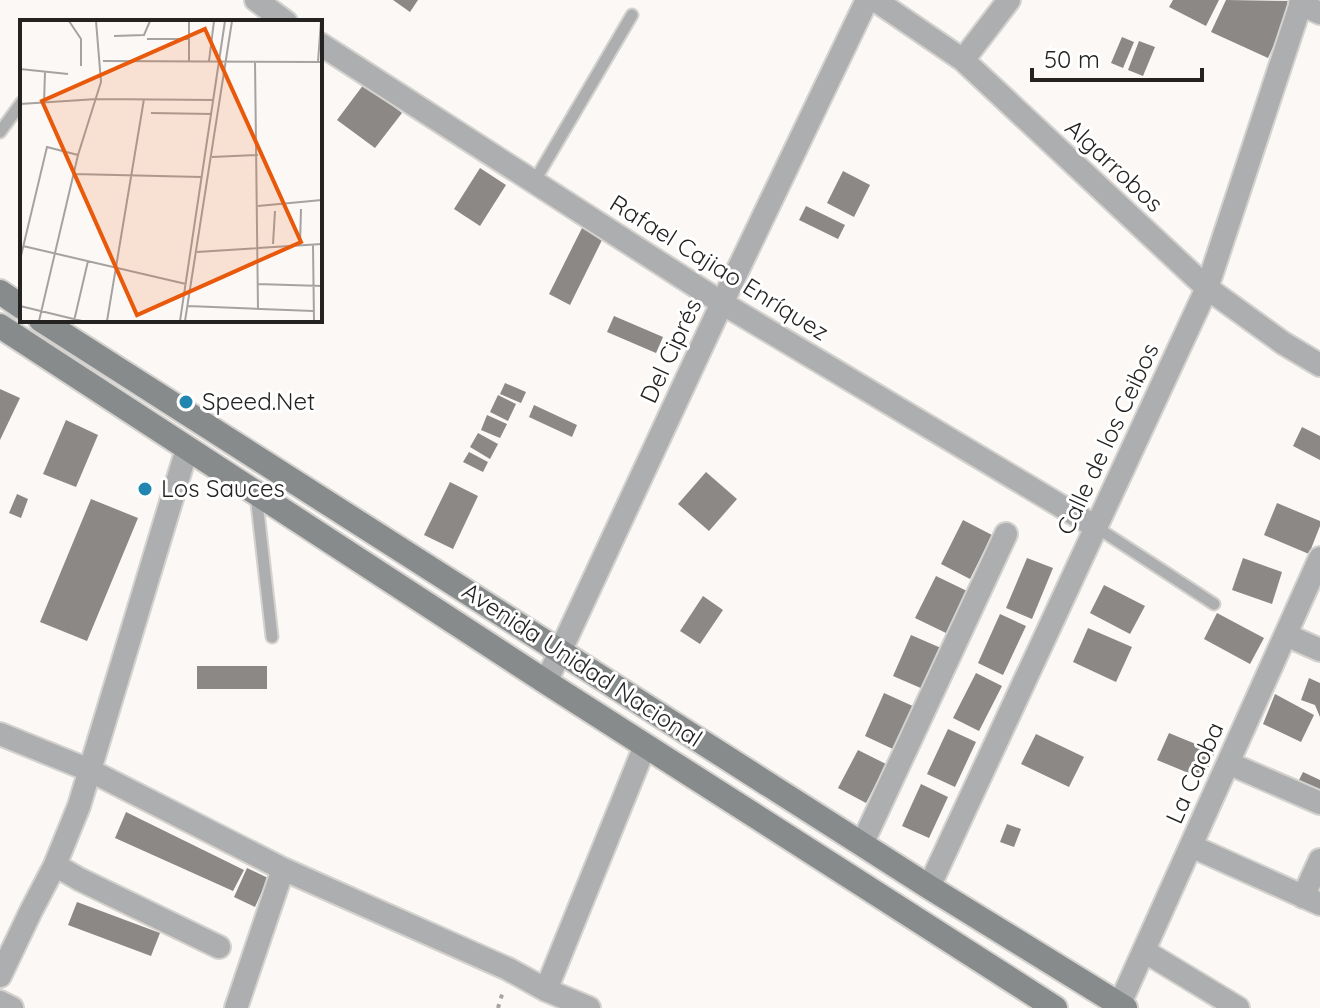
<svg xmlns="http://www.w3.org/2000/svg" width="1320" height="1008" font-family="Quicksand,sans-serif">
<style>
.building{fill:#8b8886}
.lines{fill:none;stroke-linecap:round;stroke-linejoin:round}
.lane-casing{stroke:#d4d2cf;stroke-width:15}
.street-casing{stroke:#d4d2cf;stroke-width:26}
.secondary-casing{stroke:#d4d2cf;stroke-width:28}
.path{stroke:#a7a5a3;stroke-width:4;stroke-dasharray:4 6;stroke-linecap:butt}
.lane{stroke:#adaeaf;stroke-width:11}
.street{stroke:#adaeaf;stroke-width:22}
.secondary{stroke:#888b8c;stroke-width:24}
.poi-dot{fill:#2286b0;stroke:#fff;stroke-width:3}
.labels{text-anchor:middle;stroke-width:6;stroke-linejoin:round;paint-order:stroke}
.street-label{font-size:24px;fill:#242322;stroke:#fff}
.poi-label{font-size:24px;fill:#242322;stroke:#fff;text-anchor:start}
.inset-road{fill:none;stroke:#a5a3a1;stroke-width:2}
.view{fill:#e8590c;fill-opacity:0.15;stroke:#e8590c;stroke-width:4}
.inset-edge{fill:none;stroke:#242322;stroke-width:4}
</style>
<rect width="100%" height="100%" fill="#fbf8f5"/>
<!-- building -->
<path class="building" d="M393,0H418L410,12Z
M1173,0H1219L1206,26L1169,7Z
M1226,0L1294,1L1268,58L1211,32Z
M1122,37L1134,42L1123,68L1111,63Z
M1139,41L1155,47L1143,76L1128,70Z
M364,84L402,113L375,148L337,120Z
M480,168L506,185L480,226L454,209Z
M843,171L870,185L854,217L827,203Z
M806,206L845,225L838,239L799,220Z
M582,228L603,238L570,305L549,294Z
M614,316L663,337L656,353L607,332Z
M505,383L526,392L521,403L500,394Z
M0,389L20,398L0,440Z
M498,395L516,404L508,421L490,412Z
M534,405L577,425L572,437L529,417Z
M487,415L507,424L500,438L481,430Z
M66,420L98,435L76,487L43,474Z
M1302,427L1320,436V460L1293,446Z
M478,433L498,444L490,459L470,447Z
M469,452L488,462L483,472L463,462Z
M706,472L737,499L709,531L678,504Z
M450,482L478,496L453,549L424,535Z
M17,494L28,499L21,518L9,513Z
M91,499L138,518L87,641L40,622Z
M1277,503L1320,521V526L1309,554L1264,535Z
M963,520L992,535L970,579L941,564Z
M1027,558L1053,568L1032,619L1006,608Z
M1243,558L1282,572L1272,604L1232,590Z
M936,576L967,591L946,633L915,618Z
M1104,585L1145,606L1130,634L1090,613Z
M703,596L723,610L700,644L680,631Z
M1217,613L1264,638L1250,664L1204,639Z
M1000,614L1026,626L1003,675L978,663Z
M1088,628L1132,647L1116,682L1073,662Z
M911,635L941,648L923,689L893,676Z
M197,666H267V689H197Z
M976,673L1002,686L979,731L953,718Z
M1309,678L1320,683V717L1315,705L1301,700Z
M884,693L915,707L895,750L865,736Z
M1275,694L1314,715L1301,742L1263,724Z
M948,729L976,742L955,787L927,774Z
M1169,733L1215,752L1203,779L1157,760Z
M1036,734L1084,757L1069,787L1021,764Z
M858,750L886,764L866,803L838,788Z
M1303,772L1320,780V797L1296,786Z
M921,784L948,797L929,838L902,826Z
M126,812L244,870L233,891L115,838Z
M1007,824L1021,829L1014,847L1000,842Z
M247,868L268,878L255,907L234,897Z
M77,902L160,933L151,956L68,925Z"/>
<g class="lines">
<!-- lane casing -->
<g class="lane-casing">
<path id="lane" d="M0,132L22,102
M534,182L632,15
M256,494L272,637
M1096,527L1214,604"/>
</g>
<!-- street casing -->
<g class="street-casing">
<path id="street" d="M256,0L286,22
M875,0L963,60L1207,288L1283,343L1320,365
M1300,4L1320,13
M320,44L722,303L1096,527
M963,60L1009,0
M1286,635L1320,650
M546,682L722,303L867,0
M0,734L89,770L283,869L508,969L546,990L589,1008
M1228,763L1320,803
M862,844L1006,534
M1191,846L1320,904
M55,865L79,879L219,947
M929,887L1207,288L1302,0
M1303,897L1320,860
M1144,951L1238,1008
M0,976L31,911L55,865L79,806L187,449
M546,990L645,746
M0,1002L12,1008
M236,1008L283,869
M1118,1008L1320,558"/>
</g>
<!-- secondary casing -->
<g class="secondary-casing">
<path id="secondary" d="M0,292L22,307
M41,320L929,887L1125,1008
M0,326L546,682L1055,1008"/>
</g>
<!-- path -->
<path class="path" d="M498,1008L503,991"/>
<!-- lane -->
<use href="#lane" class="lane"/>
<!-- street -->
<use href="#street" class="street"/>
<!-- secondary -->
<use href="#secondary" class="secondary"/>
</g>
<!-- markers -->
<g class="poi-dot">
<circle cx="186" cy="402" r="8"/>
<circle cx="145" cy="489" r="8"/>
</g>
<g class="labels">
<!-- street labels -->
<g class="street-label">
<text transform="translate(1114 166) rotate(43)" y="8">Algarrobos</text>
<text transform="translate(719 268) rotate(32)" y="8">Rafael Cajiao Enríquez</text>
<text transform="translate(671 351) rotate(-65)" y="8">Del Ciprés</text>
<text transform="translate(1108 439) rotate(-65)" y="8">Calle de los Ceibos</text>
<text transform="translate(582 665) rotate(33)" y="8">Avenida Unidad Nacional</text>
<text transform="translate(1195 773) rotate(-66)" y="8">La Caoba</text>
</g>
<!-- poi labels -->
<g class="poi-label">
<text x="202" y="410">Speed.Net</text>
<text x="161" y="497">Los Sauces</text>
</g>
</g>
<!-- overview -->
<g transform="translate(20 20)">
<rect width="302" height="302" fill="#fbf8f5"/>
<path class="inset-road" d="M49,1L61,19V46M94,16L124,15L130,1M127,19H169M83,41L302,42M169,41V1M189,41L194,1M235,41L238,290M298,42L301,1M0,49L48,54M0,84L77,79L194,80M24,84L25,52M131,93L192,94M192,137L238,135M54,154L181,157M238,186L302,180M253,224L255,191M280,225L281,189M293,225L294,301M3,226L166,264M177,232L302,224M0,240L27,127L58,135M237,264L302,266M0,286L62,301M168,286L293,291M19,301L58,135L81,62L76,1M54,301L68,241M87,301L124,79M160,301L205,1M165,301L212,1"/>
<path class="view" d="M185,9L281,222L117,295L22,81Z"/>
<rect width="302" height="302" class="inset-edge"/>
</g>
<!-- scale -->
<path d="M1032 68v12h170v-12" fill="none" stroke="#242322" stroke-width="4"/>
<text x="1044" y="68" font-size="24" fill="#242322" stroke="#ffffff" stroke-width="6" paint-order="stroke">50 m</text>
</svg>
